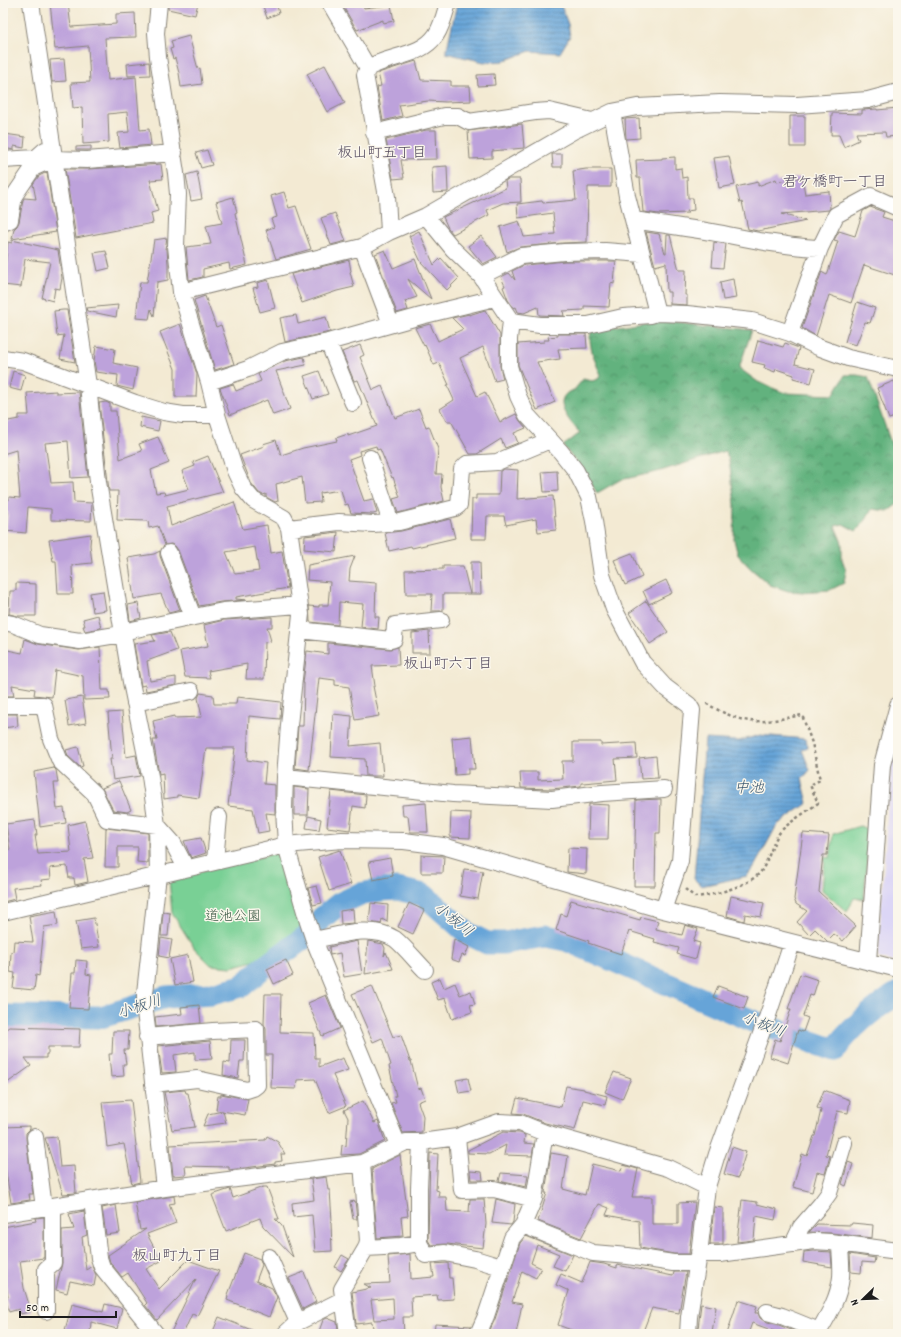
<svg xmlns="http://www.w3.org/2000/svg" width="901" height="1337" font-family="Dekko,'Klee One',sans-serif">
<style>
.built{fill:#dcd6f6}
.forest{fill:url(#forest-crowns);stroke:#3f674d}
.green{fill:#79d095;stroke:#4a7658}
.water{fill:url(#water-rules);stroke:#41607a}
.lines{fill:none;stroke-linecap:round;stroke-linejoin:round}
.river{stroke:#66a4d8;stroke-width:23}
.building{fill:#bda2db;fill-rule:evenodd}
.minor-casing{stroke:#888378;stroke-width:18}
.path{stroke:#888378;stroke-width:2.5;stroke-dasharray:3 3;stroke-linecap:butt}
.minor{stroke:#fff;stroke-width:16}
.labels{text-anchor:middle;stroke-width:3;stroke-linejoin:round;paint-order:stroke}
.park-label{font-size:14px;fill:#3d5b46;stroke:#fbf7ec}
.neighbourhood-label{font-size:15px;fill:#544b5f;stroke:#fbf7ec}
.water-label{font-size:15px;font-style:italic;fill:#3d5971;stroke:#fbf7ec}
</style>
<defs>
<pattern id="forest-crowns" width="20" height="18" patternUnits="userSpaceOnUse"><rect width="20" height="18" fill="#62b27e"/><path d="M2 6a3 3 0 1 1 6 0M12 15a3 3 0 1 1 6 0" fill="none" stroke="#509066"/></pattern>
<pattern id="water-rules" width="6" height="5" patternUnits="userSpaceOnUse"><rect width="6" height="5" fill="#66a4d8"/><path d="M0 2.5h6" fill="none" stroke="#5385ae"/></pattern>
</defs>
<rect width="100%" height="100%" fill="#fbf7ec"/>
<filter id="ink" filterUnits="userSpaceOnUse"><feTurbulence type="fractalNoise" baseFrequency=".025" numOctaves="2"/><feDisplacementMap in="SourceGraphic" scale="8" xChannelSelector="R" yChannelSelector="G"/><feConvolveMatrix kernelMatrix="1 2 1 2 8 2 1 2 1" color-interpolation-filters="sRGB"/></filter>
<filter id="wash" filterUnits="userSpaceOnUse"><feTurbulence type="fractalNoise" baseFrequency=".012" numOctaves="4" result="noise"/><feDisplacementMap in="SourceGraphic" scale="16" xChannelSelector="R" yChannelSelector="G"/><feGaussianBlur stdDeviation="0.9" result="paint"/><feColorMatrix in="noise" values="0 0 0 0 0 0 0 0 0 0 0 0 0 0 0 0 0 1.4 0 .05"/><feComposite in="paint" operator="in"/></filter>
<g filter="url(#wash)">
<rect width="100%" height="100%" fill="#f3ead3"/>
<!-- built -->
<path class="built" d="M898,734V963L878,958L890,767Z"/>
<!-- forest -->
<path class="forest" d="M657,320L752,330L739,368L758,382L785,393L833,395L845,375H857L868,377L898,463V504L888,511L872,509L866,520L856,531L843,524L835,526L842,543V559L846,570L844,583L830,590L803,592L788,591L770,585L751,569L738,555L734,540L735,504L729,460L725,451L657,472L620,480L597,493L582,469L563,446L580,433C572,424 553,404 567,393C569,391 573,391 575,389C578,386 580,382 583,379L592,381L598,379L601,375C596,364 587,343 591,332L606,328Z"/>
<!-- green -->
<path class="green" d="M860,826L869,830L864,899L854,898L847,912L822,890L825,857L830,858L833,834Z
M282,852L303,932L254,961L231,967L211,965L195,949L172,913L169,879Z"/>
<!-- water -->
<path class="water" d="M457,3H560L568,24L570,36L560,53L530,51L503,61L484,62L446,53Z
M760,735L806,739L808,748L802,750L810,770L802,779L808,803L777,825L754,867L747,876L701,886L694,879L705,739L739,741Z"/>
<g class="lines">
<!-- river -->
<path class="river" d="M3,1016L101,1017L166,997L212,994L242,986L259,971L311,933L322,918L339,904L360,894L381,890L397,889L424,895L467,933L487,943H504L545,936L566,940L755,1022L835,1050C850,1028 871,1012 893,996L898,993"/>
</g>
<g id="blocks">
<!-- building -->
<path class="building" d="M50,3H68L71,27L116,24V14L135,13L136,37L105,38L108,80L136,77L140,130L149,129L151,145L120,148L118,133L129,132L127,112L108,114L109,142L83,144L82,107L73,108L71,83L90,82L88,46L55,49Z
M168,3H198L195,15L168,9Z
M262,3H276L279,13L267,18Z
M341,3H362L364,8L391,5L394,21L383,23V20L357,30Z
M189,36L198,69L200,68L202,84L181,87L179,73L175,58L173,59L170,49L173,48L171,41Z
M64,59L66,81L52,82L50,60Z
M416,61L421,80L451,81V86H470L471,101L446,102L428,101L399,105L402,116L383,121L377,87L381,86L378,73Z
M149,62L150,75L128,76L127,64Z
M325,65L345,103L327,112L307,74Z
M494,74L495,85L478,86L477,75Z
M898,108V136L886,137L885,132L856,133L859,140L844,147L839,135H831L832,113L862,114V110L877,109V110Z
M790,116H805V147H790Z
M639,118L640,138L626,139L625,119Z
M522,124L524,148L492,151V158L470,159L468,131Z
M426,130H436L437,159L401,160L404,178L393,179L386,140Z
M5,134L25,137L24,148L14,146V150L3,148Z
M91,146V150H76V147Z
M207,150L212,165L201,168L196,153Z
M552,154H562V167H553Z
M729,156L735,185L719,188L714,158Z
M675,157V169L681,168L682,178L687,177L688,198H693L694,210L687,211L688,213L659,214L643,212L640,178H637L636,160L662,159V158Z
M161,164L163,179L150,180L158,211L151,213L153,223L76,238L65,169H88Z
M447,166L448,192L433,193L432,167Z
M586,169H611V187H588L587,242L563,243L520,247L507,252L500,227L519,221L524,237L555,234L553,213L518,218L517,204L542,201L543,203L576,200L573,171Z
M47,172L56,232L12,239L14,229L17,226L19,222L23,200L24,198L36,199L33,184L39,176Z
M197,172L202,199L191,201L186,175Z
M802,177L805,194L829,191L830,208L829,210L781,214L806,221L758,231L748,229L742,202L740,203L736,187L758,182V186L776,179L777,182Z
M508,179H520L521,202L503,203L487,210L489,215L453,234L448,228L443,217L506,188L505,181Z
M284,192L289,208L296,206L311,249L276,259L266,230L274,227L271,219L277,217L271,196Z
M233,197L237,212L235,213L247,265L230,269L229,263L203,269V277L189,280L186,247L211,244L206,226L222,223L216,202Z
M870,207L884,212L882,217L898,222V276L864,265L851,303L829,295L816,336L802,328L822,271L823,273L827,275L838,241L834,240L839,231L855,236L863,211Z
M335,213L346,241L331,245L321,218Z
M419,231L434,265L441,258L459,278L447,290L421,262L409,236Z
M646,232L659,234L665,253H666L667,235H670L679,270H686L685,295H687V305L670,304V292H667L666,263L655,266Z
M481,236L497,257L483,264L468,246Z
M167,238L165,249H167L168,264V280L157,282L154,316L151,309L149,319L136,318L140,282H147L154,240Z
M12,240L58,250L62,278L60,289L55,288L53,301L42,298L50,262L25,259L21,287L3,285L8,242L12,243Z
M714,242L726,244L723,268L712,267Z
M385,250L393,268L415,259L431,299L408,279L417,297L405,301L408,310L397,313L375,254Z
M106,251L110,268L98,271L94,253Z
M349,260L351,271L350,272L354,287L337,291L302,303L291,274Z
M565,261H616L614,284L611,283L609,307L584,306V310L563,311L564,316L539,315L538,307L524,313L518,312L516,307L514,308L508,300L503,287L505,286L501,277L509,273L515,280L512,271L524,265Z
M733,279L736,298L723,300L720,282Z
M268,280L275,308L260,312L253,288L258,287L257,283Z
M205,296L216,327L221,325L234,364L215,370L194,300Z
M857,302L875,308L870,323L865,322L856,345L845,342Z
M118,305L116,317L87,311L86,308Z
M63,310H67L75,362L60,359L64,335L57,336L54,311Z
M485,310L500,335V366L503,379L495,381L483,347L460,358L477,396L485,392L500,422L516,414L520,421L526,428L514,433L518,443L505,448L501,439L477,454H470L451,421H447L440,409L454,400L447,385H449L439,363L434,365L425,345L424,346L415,328L430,324L438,341L463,329L452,318L469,314V315Z
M296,315L298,324L326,317L330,332L285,342L280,318Z
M180,324L197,374L196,397H175V369L160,332Z
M558,334H586L587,348L558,349L560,359L537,362L555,402L537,410L518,365V344L544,342V340H549L548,337L558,336Z
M758,340L783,347L785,343L799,348L795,364L815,369L811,383L793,378L794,375L776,369L775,372L764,368L765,365L752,362Z
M360,345L364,355L360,357L373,390L382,386L395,418L419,409L426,427L429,426L438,449L436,474H442L441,487L444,501L398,513L393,499L400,497L393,477L392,478L380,449L377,450L376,446L359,451L360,455L349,459L364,501L373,499L377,513L373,514L351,513L348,504L345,505L341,490L320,493L321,502L305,503L302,477L276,484L278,501L275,502L266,497V494L263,495L259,493L251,483L240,455L264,446L263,444L276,440L281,455L303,448L337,441L336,438L348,434V436L377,426L358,380L354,381L342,352Z
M96,346L115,349L113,363L137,368L133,390L117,386L118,375L96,372L94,361Z
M304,357L306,365L276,371L290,409L273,415L267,400L230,415L220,388L233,384L236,391L261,381L258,374L285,361Z
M13,371L25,375L21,391L9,388Z
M319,371L328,394L313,399L304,376Z
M894,381L898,390V416L889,419L877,388Z
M56,391V393L79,392L88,477L71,478L68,441L45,443L51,483L73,482L74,502L92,503L91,521L51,520V509L28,507L26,533L6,531L8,512H3L4,499L9,500V497L20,498L16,450L3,454V422L19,419V415H29L27,393Z
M106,402L110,404V411H116L120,459L142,451L139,444L158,437L169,463L151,470L156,493L164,492L165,495L189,489L182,471L195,466L193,462L208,456L223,492L167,506L171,526L234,502L243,529L267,525L271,553L282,551L288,588L236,597V599L247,600L221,602L199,606L178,550L175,546L171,544L165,545L158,526L149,528L148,521L117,520L118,491H109L99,403ZM255,547L259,571L235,574L226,552Z
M141,417L160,421L158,431L140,427Z
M504,469L518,470L517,499L553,496L556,530L538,532L536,519L506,525L504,516H487L486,539H471L472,499H476V495H499L500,471Z
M557,471L558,491L544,492L542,472Z
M450,519L455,538L412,548L411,546L389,551L385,533L401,531Z
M338,532L336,552L304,549L305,536Z
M91,534L90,545L92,563L72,565L73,594H58L56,561H53L49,540Z
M160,551V556L180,610L169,613L161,594L134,599L128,558L154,554Z
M632,553L642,577L625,585L614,560Z
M355,556L350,569L349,581L376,583L375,617H379L378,629L361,627L363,604L339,602L338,625L310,622L309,606L319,607V605H328L330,582L307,580L308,565Z
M471,562H480L481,594H471Z
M443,566H463L470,594H443V611H431L432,594H406L405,570L443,569Z
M666,580L672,593L649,604L643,591Z
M16,583L36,584V616H18L9,614L10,591H16Z
M103,591L106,610L93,612L90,593Z
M646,601L668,632L650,644L629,613Z
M138,603L141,618L130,621L128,605Z
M98,615L101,628L85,631L83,626H85L83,619Z
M272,617V627H267L271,641L265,642L264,679H246L247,664L208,671L210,678L185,677L180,651L208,646L204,625L224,620Z
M429,631L430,653H412V633Z
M170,632L177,650L147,661L150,681L176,677V685L146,691L145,685L141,686L134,644L155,641L152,635Z
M25,639L38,644L79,650L100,647L102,690H109L110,699L84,700L83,676L55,670L52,697L34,695L35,689L12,685L14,696H3V649L22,653Z
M328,643L390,649L398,647L399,665L372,666L375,686H373L379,716L355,720L349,687L335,685V680L319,678L309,770L295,768L298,726H303L304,683H303L307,651L328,654Z
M200,693L213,695L214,704H236L237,697L281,702L280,719L249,716L247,760L266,763L264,784L275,785V814L266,813L269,831L258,833L253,809L228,806L235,748H206L199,798L177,795V797L164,799L163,773L159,774L153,740H157L153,721L174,716V718L202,717L198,698Z
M82,697L86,723L69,726L65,700Z
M122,712L126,757L136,755L140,776L113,780L110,759H112L108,713Z
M3,714H17L18,726L3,728Z
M333,714L352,716L350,746L380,743L383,776H366L365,759L331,757Z
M472,736L475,769H468V774L455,775L452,738Z
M573,742H601V745L636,743L637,758L615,759L617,780L583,783H581V786L551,789L521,788L520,772H538V780L563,779L562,761H573Z
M78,747L83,766L80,767L68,756L66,750Z
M656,756L658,778L641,779L639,758Z
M54,768L56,770L58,783H54L57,809L64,808L66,823L40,827L34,772Z
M119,781L131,810L127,812L113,810L102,788Z
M294,787L309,789L308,815H294Z
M331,791L366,795L365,808L353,806L350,830L327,827Z
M661,799L660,833H656L655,886H634L636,800Z
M426,803L428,832H410L408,816H403L402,805Z
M589,804L609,805L608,839H588Z
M451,812L471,813L470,838L450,837Z
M308,816L321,819L319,830L306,828Z
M35,820L37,835H35L38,854L71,852L68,825L85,821L93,858L84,859L88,882L75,885L74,878H69L67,866L50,868L51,879L41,880L42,885L13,888L15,899L3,902V851L10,850L6,824Z
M106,828L148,833V863L137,862L138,847H118V867H105Z
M803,833L829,835L827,855H823L819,892L856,926L843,941L834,934L827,941L815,929L809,935L797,922L807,911L796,904L794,899Z
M201,838L206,853L191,858L184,841Z
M568,848L587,849L586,874L567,872Z
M340,850L351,884L329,891L318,857Z
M421,855L444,856L443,873H421Z
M390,858L393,876L373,880L369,862Z
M464,869L483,871L478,899L460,896Z
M317,886L322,903L313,905L308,888Z
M731,896L764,903L761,917L745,914L744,921L727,916Z
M571,900L640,920L641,917L658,921L656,929L682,935L685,925L698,929L693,941L700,943L696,959L677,954L679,948L654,942L655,939L629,931L621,954L588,943L589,941L556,930L561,914L566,916Z
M371,903L388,905L387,922L382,919L381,924L369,922Z
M409,903L424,910L413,934L398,927Z
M353,909L354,923L341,924L340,911Z
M56,911L58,925L44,927L39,976L36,975L34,990L13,988L15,973L10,972L11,952H13L14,941L33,942L29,916Z
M163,912L170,913L168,936H161Z
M94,918L99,947L81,949L76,921Z
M161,938L172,940L169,958L159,956Z
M454,939L469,947L465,956L462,955L459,962L451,959Z
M357,941L362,974L344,977L340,953L330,955L329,947Z
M368,941L383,944L385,948L384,956L386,952L393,969L365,974Z
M188,955L193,982L175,985L170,959Z
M76,960L87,961L86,974L91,975L88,1009L69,1008L72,973H75Z
M286,960L293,975L274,984L267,969Z
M800,974L818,980L813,996L810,995L803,1016L808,1018L803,1032L798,1030L788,1063L770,1057L775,1039L780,1041L791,1009H788Z
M440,978L444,988L455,983L460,995L471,991L475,1004L470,1005L472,1012L452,1019L445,998L438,1000L431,982Z
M372,986L393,1037L401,1035L410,1061H411L418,1089L421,1088L425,1099L418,1102L423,1116L422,1132L403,1133L391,1103L396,1102L394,1096H396L389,1066L391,1065L382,1038L373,1042L352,994Z
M718,986L748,997L744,1009L713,997Z
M265,994H281L280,1032L314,1033L315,1058H319V1067L343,1058L348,1070L333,1075L346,1106L329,1113L315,1079L297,1080L296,1089L271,1088L272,1055H266V1029L264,1024Z
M326,995L340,1028L322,1036L308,1003Z
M199,1005L201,1023L156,1027L155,1017L182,1014L181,1007Z
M9,1027L80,1029L79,1047H48V1054H46V1058H25L31,1066L3,1086V1031Z
M113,1031H129L128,1050H124L126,1064H123L124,1076L111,1077L109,1054H112Z
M231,1040H245L244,1061H240L238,1078L223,1075L224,1062L230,1063Z
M210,1041L212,1059L195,1060V1052L174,1055L176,1072L162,1073L158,1046Z
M614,1072L631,1078L622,1099L605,1092Z
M468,1078L471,1091L459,1093L456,1080Z
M566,1086L584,1089V1090L607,1096L605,1105L583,1100L575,1130L545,1123L523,1114L513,1113L517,1098L561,1107Z
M185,1090L186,1093H188L195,1127L172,1130L164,1092Z
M824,1090L850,1100L848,1113L837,1111L826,1155L830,1156L825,1174L817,1172L812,1192L793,1187L802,1154L807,1156L814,1136H815L821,1110L817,1108Z
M221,1094L248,1099L245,1115L216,1110L218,1096H221Z
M131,1100L140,1182L132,1184L124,1144L107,1147L102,1102Z
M363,1101L374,1123L378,1121L385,1141L359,1154L341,1155L342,1145L346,1146L348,1118L344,1110Z
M223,1111L226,1123L203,1126L208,1114Z
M30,1126V1129L26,1133V1138L33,1194H29L30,1200L11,1203L5,1166H3V1127Z
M503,1132L520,1133L525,1135L524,1143L534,1144L532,1156L504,1155L506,1145L489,1154L468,1153V1150Z
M267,1136L278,1142L285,1154H281L282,1161L275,1162V1164L229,1170V1167L185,1166L186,1175L173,1176L170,1145L265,1140Z
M57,1137L60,1167L74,1166L76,1193L63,1194L45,1138Z
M732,1147L746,1152L738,1178L724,1174Z
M430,1153L438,1154L436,1190L439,1191L438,1197H446L447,1211L469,1212L470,1199H484L486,1224L483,1248L447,1244L431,1245L428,1240Z
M551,1153L568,1156L563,1189L585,1195L592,1164L621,1171L623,1165L638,1169L632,1197H652V1224H678V1203L695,1202L689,1254H674L640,1248L639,1221L633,1220L606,1215L609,1208L599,1204L581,1238L538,1221L547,1193H545Z
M400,1155L408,1216L401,1217L403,1236L377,1238L372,1169Z
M848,1162L853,1164L846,1186L842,1184Z
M470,1171L482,1172L483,1180H471Z
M501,1173L528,1175L526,1187L499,1181Z
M326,1177L328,1190H330L332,1221L331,1222L332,1251L315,1252L312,1215L293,1217L292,1203L314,1200L311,1179Z
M263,1187H267L279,1219H275L282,1226L293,1257L263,1226L260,1218L226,1231L212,1195L230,1189L233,1198Z
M174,1196L175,1203L169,1204L176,1223L147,1234L161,1261L146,1269L159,1289L188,1260L219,1271L197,1316L192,1314L183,1334H170L196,1279L157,1320L145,1305L147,1303L128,1273L122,1277L110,1262L108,1255L146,1229L140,1230L135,1202Z
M496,1199L515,1204L513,1222L511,1225L492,1223Z
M742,1200L757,1202V1204L777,1209L775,1220L756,1216L754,1240L737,1242Z
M355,1201L357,1219H353L350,1202Z
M116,1205L120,1233L106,1235L102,1208Z
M714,1207L723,1208V1244H710Z
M84,1211L87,1235L82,1237L86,1270L92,1266L96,1275L94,1286L70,1281L67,1293L56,1290L62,1263V1230L74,1229L69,1214Z
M44,1217V1258L20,1261L24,1288L31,1311L21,1314L19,1309L9,1312L5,1298L8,1297L3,1267V1227L36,1221L35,1218Z
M852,1223L873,1225L872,1238L831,1233L809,1232L817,1224L851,1225Z
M526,1236L573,1255L565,1271L553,1266L559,1254L537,1245L531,1263L541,1268L536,1278L522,1271L512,1302L522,1304L516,1334H488L495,1319L520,1243Z
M814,1251L831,1252L832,1267L803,1262L804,1252Z
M244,1253L260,1259L262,1265L256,1281L272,1288L277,1297L269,1317L227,1300L228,1297H227Z
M410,1254L411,1279L434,1277L432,1264L448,1263L449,1278H452L454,1299L438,1300L437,1295L411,1297L412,1317H403L404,1334H374L372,1322L356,1324L352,1292L371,1288L364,1284L390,1283L388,1256ZM393,1298L394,1319L374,1320L371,1300Z
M850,1254L875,1258L874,1263L862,1262L861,1273L851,1272Z
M342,1255L349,1259L341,1271L335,1267Z
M590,1262L604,1264L617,1268V1265L673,1276L674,1272H686L679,1313L652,1308L642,1334H574V1331L558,1325L569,1291L556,1285L561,1274L582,1283Z
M304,1272L316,1302L303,1309L289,1278Z
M738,1300L757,1306L755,1313H758L760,1318L764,1321L779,1325L801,1334H782L752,1323L748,1334H727Z
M72,1304L103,1312L105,1304L122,1308L117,1329L91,1322L90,1334H64Z
M701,1304L716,1307L712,1332L698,1329Z
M219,1317L259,1333V1334H212Z
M327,1318L337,1322L338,1329L336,1334H318L323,1320Z
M435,1324L471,1326L469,1334H434Z"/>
</g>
</g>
<g filter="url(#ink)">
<use href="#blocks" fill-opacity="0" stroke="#888378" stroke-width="1"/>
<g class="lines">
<!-- minor casing -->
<g class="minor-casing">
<path id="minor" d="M31,3L88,385L98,482L131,682L150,776L157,825L158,875L145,993V1011L165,1188
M159,3L156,33L158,57L176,173L178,194L176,246L181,292L209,382L217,415L235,471L243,488L253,500L284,518L289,528L301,614L289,725L285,777L284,809L286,845L308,922L314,940L398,1145
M330,3L368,68L365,75L387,197L389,232
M368,68C390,55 421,57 436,35C442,26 445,13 448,3
M612,112L627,196L657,313
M374,133L444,116H458L469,122L535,112L549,111L592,121
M3,160L36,158L45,150
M426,216L453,249L481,276L511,321L509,339V366L518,396L527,415L561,452L576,471L589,497L594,521L602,575L614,609L642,662L665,687L689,705L692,710L680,861L663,910
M634,220C665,225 697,229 728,235C758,241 789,247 820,248
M3,223L10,220L14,196L33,168L53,159L87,160L174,153
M362,247L391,324
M481,276L521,256L564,252L605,251L642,254
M181,292L362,247L389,232L426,216L573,131L612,112L637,107L720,103L797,105L868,100L898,92
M511,321L540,325H588L623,317L651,315L657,313L687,314L752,321L790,333L818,347L848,358L898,369
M790,333L820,248L836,215L871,196L898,208
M328,342L353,403
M3,358L23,361L135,403L164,412L183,415H217
M209,382L248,369L282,352L328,342L421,316L495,298
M370,458L391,523
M289,528L339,522L373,524L399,522L455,508L459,505L462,469L467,464L497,462L550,440
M169,553L193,617
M3,622L13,624L40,635L80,641L122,634
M299,630L391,640L394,639L395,625L441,620
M122,632L223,611L299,605
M135,703L191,691
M3,705H44L51,739L60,761L95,794L107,819L157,825L173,843L186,868
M285,777L453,794L552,799L602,793L664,789
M215,861L219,817
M3,912L286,845L342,840L404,841L443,846L663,910L898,969
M314,940C339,935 372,924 395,939C404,946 417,962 425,970
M868,961L882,765L898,705
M147,1037L213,1031L256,1029L257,1085L253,1088L247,1090L197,1079L153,1084
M35,1137L44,1208
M457,1137L462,1190L494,1189L534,1199
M92,1200L99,1258L102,1267L156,1334
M3,1214L165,1188L362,1163L406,1142H421L457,1137L499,1122L520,1123L545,1133L668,1168L707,1187
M523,1225L593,1253L628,1256L673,1263H697
M419,1243V1188L421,1142
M793,1244L801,1227L821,1204L829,1193L844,1143
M366,1248L401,1246L419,1243L426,1255L445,1253L475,1259L501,1267
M699,1254H720L814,1241L830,1242L898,1251
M269,1257L298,1322
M46,1311V1269L53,1263V1206
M767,1312L782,1316L819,1331C829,1314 839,1297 841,1277C842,1266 840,1254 840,1243
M285,1334L298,1322L342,1300
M348,1334L342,1289L366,1248L368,1241L362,1163
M478,1334L486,1316L512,1238L523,1225L534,1199L545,1133
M688,1334L689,1317L699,1254L707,1187L717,1154L768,1015L792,943"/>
</g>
<!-- path -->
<path class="path" d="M685,889L695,897C712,896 753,885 762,870C769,859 773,840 781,831C789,822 808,811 818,803L810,785L820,780L812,743L802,715C784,718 763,724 744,720C731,717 718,710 707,704L705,705"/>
<!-- minor -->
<use href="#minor" class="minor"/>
</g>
</g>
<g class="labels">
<!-- park labels -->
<g class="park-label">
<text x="233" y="920">道池公園</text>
</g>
<!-- neighbourhood labels -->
<g class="neighbourhood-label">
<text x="382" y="157">板山町五丁目</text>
<text x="835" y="186">君ケ橋町一丁目</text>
<text x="448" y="668">板山町六丁目</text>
<text x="177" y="1260">板山町九丁目</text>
</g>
<!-- water labels -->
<g class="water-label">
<text x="749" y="792">中池</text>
<text transform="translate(454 919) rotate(39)" y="5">小板川</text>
<text transform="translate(139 1006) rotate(-18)" y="5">小板川</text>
<text transform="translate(764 1024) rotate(21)" y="5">小板川</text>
</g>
</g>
<!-- margin -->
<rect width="901" height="1337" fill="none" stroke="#fbf7ec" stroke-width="16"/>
<!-- north arrow -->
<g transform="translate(863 1299) rotate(247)" stroke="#fbf7ec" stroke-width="3" paint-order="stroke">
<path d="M0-3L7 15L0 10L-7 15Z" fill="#1c1c1c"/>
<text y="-6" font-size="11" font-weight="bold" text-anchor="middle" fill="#1c1c1c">N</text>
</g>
<!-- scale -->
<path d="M20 1311v6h96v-6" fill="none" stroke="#1c1c1c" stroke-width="2"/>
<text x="26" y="1311" font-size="12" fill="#1c1c1c" stroke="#fbf7ec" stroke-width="3" paint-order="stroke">50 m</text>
</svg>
